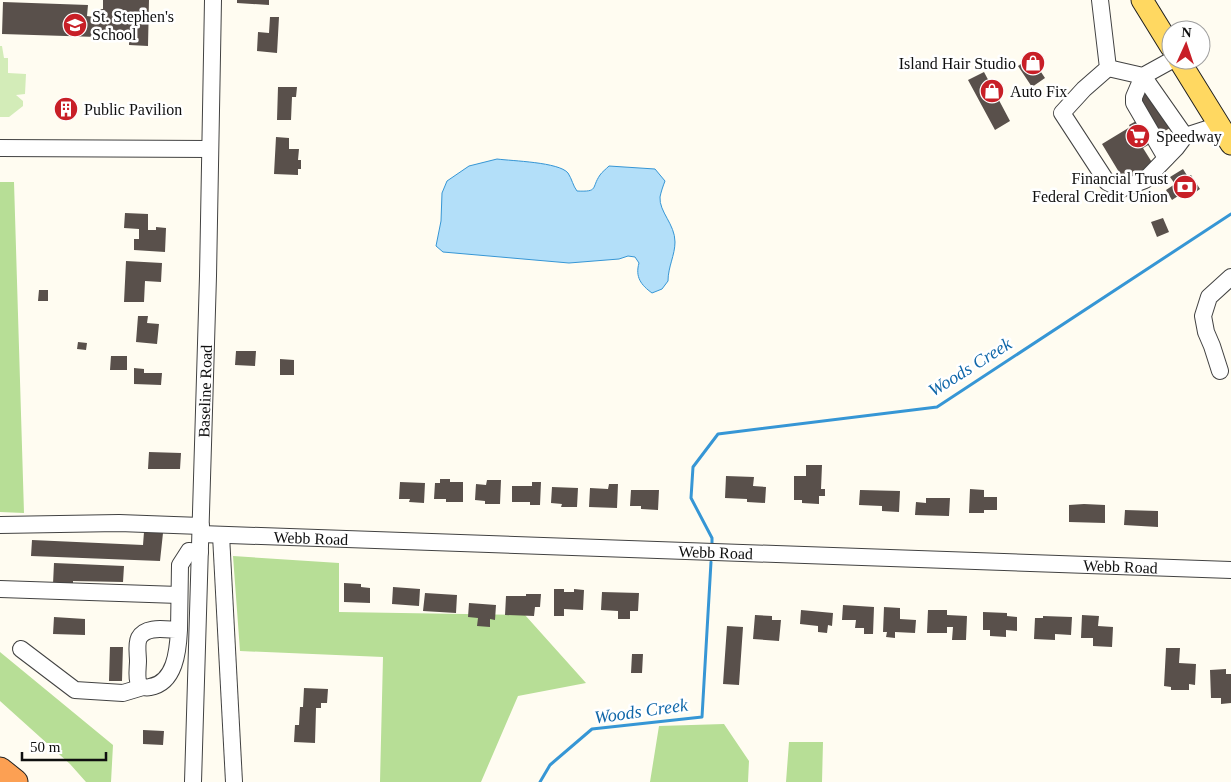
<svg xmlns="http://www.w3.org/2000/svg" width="1231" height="782" font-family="'Times New Roman',serif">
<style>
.green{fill:#d3ecb8}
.forest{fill:#b7de96}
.water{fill:#b3dff9;stroke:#3696d5}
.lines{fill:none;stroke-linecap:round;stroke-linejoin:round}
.stream{stroke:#3696d5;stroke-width:3}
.building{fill:#59504b}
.minor-casing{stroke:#424242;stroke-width:18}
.major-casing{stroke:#202020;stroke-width:23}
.highway-casing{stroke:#202020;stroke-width:27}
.minor{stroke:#fff;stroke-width:16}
.major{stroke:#ffd861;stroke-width:21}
.highway{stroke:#fca053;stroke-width:25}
.labels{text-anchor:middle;stroke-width:5;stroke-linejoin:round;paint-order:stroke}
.poi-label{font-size:16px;fill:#0f0f0f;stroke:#fff;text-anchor:start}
.street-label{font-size:16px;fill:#0f0f0f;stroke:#fff}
.water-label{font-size:18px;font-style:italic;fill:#1067a9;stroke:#fff}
</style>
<rect width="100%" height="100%" fill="#fffcf1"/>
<!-- green -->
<path class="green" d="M0,46H2L4,58H8V73L26,74L25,94L16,95L23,101V106L9,117H0Z"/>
<!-- forest -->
<path class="forest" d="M0,182H14L24,513L0,512Z
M233,556L339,563V612L525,615L586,683L518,696L481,782H380L383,657L240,651Z
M0,652L113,745L111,782H86L70,764L0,701Z
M724,724L749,761L748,782H650L659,726Z
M789,742H823L822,782H786Z"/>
<!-- water -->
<path class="water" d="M497,159C512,161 559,162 568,173C572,179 573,186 577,191C599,192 591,188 600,175C602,172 606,169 609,166L655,169L665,181C663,186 661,192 660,197C659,212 675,224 675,242C675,255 668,267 668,281L662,289L652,293C641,285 635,277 639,263L635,257L628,256L619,259L569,263L443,252L436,246L441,221L442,193L447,181L469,166Z"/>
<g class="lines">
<!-- stream -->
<path class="stream" d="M712,543V538L691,498L693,467L718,434L937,407L1231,214
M540,782L550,765L592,729L702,717L711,562"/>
</g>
<!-- building -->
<path class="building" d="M103,0H149L148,46L129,45V38L2,34L3,2L88,5L87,16L94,17V9H103Z
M237,0H269V5L237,3Z
M270,17H279L277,53L257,51L258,32L269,33Z
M1031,57L1045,78L1032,87L1018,66Z
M984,72L1010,121L995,130L968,80Z
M278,87H297L296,97H292L291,120H277Z
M1148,92L1170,128L1158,135L1136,100Z
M61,101H73L72,117H59Z
M1138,120L1150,144L1143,148L1153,164L1125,182L1102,144L1130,127L1129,125Z
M276,137L289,138V149H299L298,160H301V169H298V175L274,174Z
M1183,169L1188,177L1191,175L1200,189L1185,199L1181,194L1172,200L1166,190L1175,184L1170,177Z
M125,213L148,214V230H156V227L166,228L165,252L134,250V239H139V229L124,228Z
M1163,218L1169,232L1157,237L1151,222Z
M126,261L162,263L161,282L145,281L144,302H124Z
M39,290H48V301H38Z
M138,316H148L147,323L159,324L157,344L136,342Z
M78,342L87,343L86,350L77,349Z
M236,351H256L255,366L235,365Z
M111,356H127V370H110Z
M280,359L294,360V375H280Z
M134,368L144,369V373H162L161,385L134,384Z
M149,452L181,453L180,469H148Z
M806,465H822L821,489H825V496H819V504L802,503V500H794V476H806Z
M726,476L754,477L753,486L766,487L765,503L747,502V499L725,498Z
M440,479H450V482H463V502H446V499H434L435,483H440Z
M487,480H501L500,504H485V501L475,500L476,484L486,485Z
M400,482L425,483L424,503L409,502L410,499H399Z
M532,482H541L540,505H530V502H512V486H532Z
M609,484H618L617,508L589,507L590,488L608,489Z
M552,487L578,488L577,507H561L562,504L551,503Z
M970,489L984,490V497H997V510H984V513H969Z
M631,490H659L658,510L641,509V506H630Z
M860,490L900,491L899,512L882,511V506L859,505Z
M926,498H950L949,516L915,515L916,502L926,503Z
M1084,504L1105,505V523L1069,522V505Z
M1125,510L1158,511V527L1124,525Z
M144,532L163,533L160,561L31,556L32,540L143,545Z
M54,563L124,566L123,582L73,581V585L53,584Z
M344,583L361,584V587L370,588V603L344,602Z
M393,587L420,589L419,606L392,604Z
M554,589H564V592H574V589L584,590L583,610L564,609V616H554Z
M602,592L639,593L638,611H630V619H618V611L601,610Z
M425,593L457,595L456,613L423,611Z
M526,594H541L540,607H535L534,616L505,615L506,596H526Z
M469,603L496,605L495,620L490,619V627L477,626L478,618L468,617Z
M843,605L874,607L873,634H864V628H855L856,620H842Z
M884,607L900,608V619L916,620L915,633L895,632V638L886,637L887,632H883Z
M801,610L833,613L832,626L828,625L827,633L818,632V626L800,624Z
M928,610H947V615L967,616L966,640H952L953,627H947V633H927Z
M983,612L1007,613V616L1017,617V631L1006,630V637L990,636V630H983Z
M755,615L772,616V620H781L779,641L753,639Z
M1082,615L1099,616L1098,626L1113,627L1112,647L1093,646V638H1081Z
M1043,616L1072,617L1071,635L1055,634V640L1034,639L1035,618H1043Z
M54,617L85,619V635L53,634Z
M727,626L743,627L739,685L723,684Z
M110,647H123L122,681H109Z
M1166,648H1180L1179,663L1196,664L1195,685L1189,684V690H1171V687L1164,686Z
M632,654H643L642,673H631Z
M1226,669V674H1231V703L1221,704V698H1211L1210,670Z
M304,688L328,689L327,703H321V708H316L315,743L294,742L295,725H299L300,707H303Z
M143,730L164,731L163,745L143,744Z"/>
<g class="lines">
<!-- minor casing -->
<g class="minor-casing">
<g id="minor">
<path d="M1100,0L1108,68L1084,89L1062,113L1107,182L1121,189L1145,180L1176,148L1185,136L1219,125"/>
<path d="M1108,68L1143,76L1172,60"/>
<path d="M1143,76L1134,97V103L1166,158"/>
<path d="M1143,76L1185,136"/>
<path d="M0,148L210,149"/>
<path d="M1220,371L1212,346L1206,332L1203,316L1209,297L1231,277"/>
<path d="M0,525L119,523L201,526"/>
<path id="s1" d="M201,534L1231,570"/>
<path d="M221,535L234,782"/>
<path d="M0,589L179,595"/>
<path d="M179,630C167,630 146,625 139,638C136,644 138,655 138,661C138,667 136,678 139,684C141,687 146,688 150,687C175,683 178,651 179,630L180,565L189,551L200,552"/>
<path d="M21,649L75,690L123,693L143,687"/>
<path id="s2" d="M193,782L208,276L213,0"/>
</g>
</g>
<!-- major casing -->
<g class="major-casing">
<path id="major" d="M1142,0L1171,47
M1179,60L1231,144"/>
</g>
<!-- highway casing -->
<g class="highway-casing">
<path id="highway" d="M0,770L15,782"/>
</g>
<!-- minor -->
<use href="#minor" class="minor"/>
<!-- major -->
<use href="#major" class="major"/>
<!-- highway -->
<use href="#highway" class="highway"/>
</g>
<!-- icons -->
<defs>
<g id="school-disc" transform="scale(1.25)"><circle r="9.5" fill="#c81f27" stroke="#fff"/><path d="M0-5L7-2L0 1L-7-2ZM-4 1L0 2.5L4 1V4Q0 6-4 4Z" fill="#fff"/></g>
<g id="shop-disc" transform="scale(1.25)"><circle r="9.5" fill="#c81f27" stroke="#fff"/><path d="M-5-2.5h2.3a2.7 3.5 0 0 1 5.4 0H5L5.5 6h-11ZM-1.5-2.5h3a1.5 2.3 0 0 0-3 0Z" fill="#fff"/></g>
<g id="building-disc" transform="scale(1.25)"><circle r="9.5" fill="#c81f27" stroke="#fff"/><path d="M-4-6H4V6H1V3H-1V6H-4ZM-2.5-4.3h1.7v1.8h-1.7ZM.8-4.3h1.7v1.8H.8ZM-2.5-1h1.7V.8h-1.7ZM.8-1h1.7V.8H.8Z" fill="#fff"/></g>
<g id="supermarket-disc" transform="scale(1.25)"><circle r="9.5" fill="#c81f27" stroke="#fff"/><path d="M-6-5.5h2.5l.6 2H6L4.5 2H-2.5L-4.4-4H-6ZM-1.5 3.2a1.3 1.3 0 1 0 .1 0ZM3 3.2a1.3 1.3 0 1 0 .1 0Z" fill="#fff"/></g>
<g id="bank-disc" transform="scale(1.25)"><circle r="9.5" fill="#c81f27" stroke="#fff"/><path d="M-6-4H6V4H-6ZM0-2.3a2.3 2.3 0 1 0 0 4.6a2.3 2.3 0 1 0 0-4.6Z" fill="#fff"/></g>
</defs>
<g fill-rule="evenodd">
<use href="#school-disc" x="75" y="25"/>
<use href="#shop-disc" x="1033" y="63"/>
<use href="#shop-disc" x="992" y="91"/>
<use href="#building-disc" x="66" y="109"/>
<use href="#supermarket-disc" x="1138" y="136"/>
<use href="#bank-disc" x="1185" y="187"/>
</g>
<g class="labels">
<!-- poi labels -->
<g class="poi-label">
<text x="92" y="22">St. Stephen's<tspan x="92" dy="18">School</tspan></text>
<text x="1016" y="69" text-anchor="end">Island Hair Studio</text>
<text x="1010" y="97">Auto Fix</text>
<text x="84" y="115">Public Pavilion</text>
<text x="1156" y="142">Speedway</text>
<text x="1168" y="184" text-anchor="end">Financial Trust<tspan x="1168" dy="18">Federal Credit Union</tspan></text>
</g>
<!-- street labels -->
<g class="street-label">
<text dy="6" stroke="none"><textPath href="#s2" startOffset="391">Baseline Road</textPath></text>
<text dy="6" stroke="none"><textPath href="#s1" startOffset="110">Webb Road</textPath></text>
<text dy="6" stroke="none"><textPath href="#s1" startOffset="515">Webb Road</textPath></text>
<text dy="6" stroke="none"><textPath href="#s1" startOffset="920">Webb Road</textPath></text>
</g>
<!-- water labels -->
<g class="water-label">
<text transform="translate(970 367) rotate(-32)" y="6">Woods Creek</text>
<text transform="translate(641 711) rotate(-8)" y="6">Woods Creek</text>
</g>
</g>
<!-- north arrow -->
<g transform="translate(1186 45) rotate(3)"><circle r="24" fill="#ffffff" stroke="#9f9f9f"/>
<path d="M0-4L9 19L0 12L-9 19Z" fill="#c81f27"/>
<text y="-8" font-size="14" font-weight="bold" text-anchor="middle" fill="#0f0f0f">N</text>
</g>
<!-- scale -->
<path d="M22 752v8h84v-8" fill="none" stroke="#0f0f0f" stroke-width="2.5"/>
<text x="30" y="752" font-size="15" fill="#0f0f0f" stroke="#ffffff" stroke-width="4" paint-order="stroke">50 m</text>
</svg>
